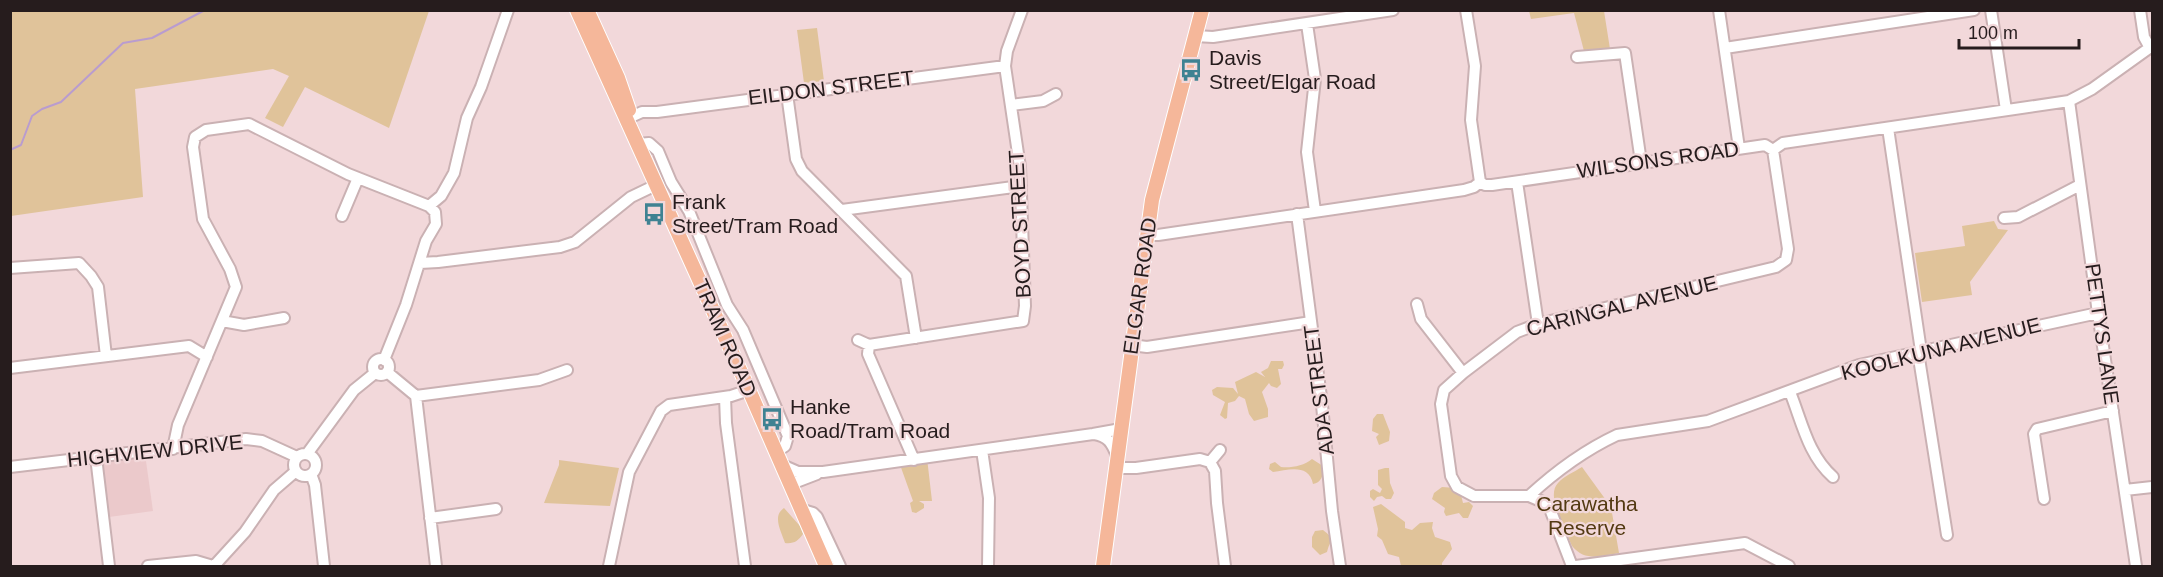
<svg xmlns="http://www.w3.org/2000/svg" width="2163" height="577" font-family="Arial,sans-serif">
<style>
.built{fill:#ebc9cb}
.green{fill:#e0c39a}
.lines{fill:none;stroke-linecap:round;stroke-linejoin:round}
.stream{stroke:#b99ccf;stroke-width:2}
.minor-casing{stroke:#cab1b3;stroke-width:14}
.major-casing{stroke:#fff;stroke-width:16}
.minor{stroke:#fff;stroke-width:10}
.major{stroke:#f5b79a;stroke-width:14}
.labels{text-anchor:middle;stroke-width:4.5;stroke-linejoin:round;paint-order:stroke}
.poi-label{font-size:21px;fill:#261c1d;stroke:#f2d8da;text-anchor:start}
.street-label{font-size:21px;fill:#261c1d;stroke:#f2d8da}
.park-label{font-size:21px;fill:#533a12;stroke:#f2d8da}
</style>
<rect width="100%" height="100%" fill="#f2d8da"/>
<!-- built -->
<path class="built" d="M145,454L153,511L109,517L102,469L104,463L109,459Z"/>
<!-- green -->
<path class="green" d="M10,11L11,10L429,11L389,128L305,87L283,127L265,118L289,76L273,69L135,89L143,197L11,216Z
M1529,11H1604L1610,49L1584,51L1574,13L1531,19Z
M817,28L824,81L804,83L797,30Z
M1994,221L1998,229L2008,230L1970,282L1972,295L1922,302L1915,253L1965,246L1962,226Z
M1271,361H1283L1284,365L1282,369H1278L1281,384L1277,388L1271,386L1269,383L1262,392L1268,409V417L1254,421L1249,414L1245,399L1239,396L1235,401L1228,403L1227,418L1225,419L1220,415L1225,402L1213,395L1212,390L1217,387L1233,388L1238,394L1235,382L1256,372L1265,377L1261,372L1268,368Z
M1377,414H1383L1390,432L1389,441L1379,445L1376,437L1379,434L1372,431L1373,419Z
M927,458L932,501H919L924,504V508L916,513L912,512L910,503L913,501L899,462Z
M1312,459L1323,466L1325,470C1322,476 1321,483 1313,484C1309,463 1288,470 1273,472L1269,469L1270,464L1275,462L1281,467C1291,468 1304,466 1312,459Z
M559,460L619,468L610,506L544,503L559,465Z
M1582,467L1611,507L1619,553C1601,556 1585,562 1572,546C1566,531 1545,496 1558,483C1564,476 1574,472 1582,467Z
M1385,468H1389L1390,483L1394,493L1391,499H1386L1382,496L1377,497L1374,501L1370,497V491L1373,489L1380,493L1382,489L1378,485V470Z
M1442,487L1456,488L1457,493L1461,495L1463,503L1469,502L1473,506L1468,518H1463L1459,513L1446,516L1444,512L1445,508L1432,499L1434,493Z
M1381,504L1405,522V528L1412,530L1420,523L1433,522L1432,528L1435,537L1450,542L1452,549L1442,563V566H1401L1399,557L1388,554L1382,540L1377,536L1378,529L1373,507Z
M784,508L800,526L803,534C798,541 794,544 785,543C781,531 772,516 784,508Z
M1323,530C1336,540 1330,539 1327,552L1320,555L1312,547V537L1315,531Z"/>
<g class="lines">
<!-- stream -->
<path class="stream" d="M10,150L21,145L32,116L42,109L61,102L123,43L152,38L205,10"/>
<!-- minor casing -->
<g class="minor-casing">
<path id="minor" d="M1466,10L1475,66L1471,120L1480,182
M1719,10L1739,148
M1991,10L2006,110
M2140,10L2144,37L2150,48
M1307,24L1315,79L1307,152L1315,211
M1195,36L1213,37L1393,10
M1725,48L1974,10
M1577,57L1625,53L1641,162
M787,94L796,159L802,171L906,276L916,338
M2069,101L2098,313L2136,566
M1011,105L1043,101L1056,94
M631,117L642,112H657L1005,66
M1888,128L1921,351
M638,144L649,143L658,151L671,182L689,211L727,305L743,330L788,436L785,446L776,452
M1517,182L1538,324
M842,210L1021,186
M1297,214L1322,405L1332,511L1340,566
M342,216L358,178
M2004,218L2018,217L2080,185
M1147,235H1158L1464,190L1474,187L1480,182L1485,185H1492L1765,145L1773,150L1783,143L2069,101L2092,89L2152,46
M420,263L438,262L560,247L575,242L631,197L656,185
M10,268L79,263L91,276L98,287L106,356
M1417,304L1421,319L1463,373
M222,321L244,325L284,318
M858,340L869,345L868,354L914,460
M869,345L1023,321L1025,306L1020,167L1005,66L1007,51L1022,10
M1131,345L1147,347L1311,322
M1918,352L1947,535
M373 367a8 8 0 1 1 16 0a8 8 0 1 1-16 0Z
M384,360L406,305L426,241L436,224L435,212L429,206L441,196L454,173L467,118L481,87L508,10
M10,368L189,346L207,357
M387,372L416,396L436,566
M1790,392C1802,422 1808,455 1833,477
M416,396L539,380L567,370
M725,397L726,423L745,566
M1094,434C1108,436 1112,443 1117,456
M173,449L178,425L236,287L230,269L203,219L193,147L195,137L206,130L249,124L348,174L429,206
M982,450L989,498L988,566
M307,454L354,390L375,373
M294 465a11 11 0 1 1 22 0a11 11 0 1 1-22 0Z
M96,457L109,566
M1210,462L1220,450
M782,465L798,472H823L1093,434L1121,429
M10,467L246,439L262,441L297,457
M1116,468H1136L1200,459L1210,462L1215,471L1217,503L1225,566
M311,474L315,485L324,566
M791,484L817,474
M2125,490L2152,487
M1529,496C1555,472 1585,450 1617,435L1708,421L1859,365L2098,313
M2044,499L2034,434L2037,429L2113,411
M803,510L813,513L817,517L840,566
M430,518L496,509
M148,566L196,561L213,566
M214,566L245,532L274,490L296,471
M609,566L629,472L661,411L669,405L731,396L749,390
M1572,566L1550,509L1543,502L1529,496H1474L1457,487L1451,476L1441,404L1444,390L1463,373L1517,332L1538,324L1776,267L1786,260L1788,249L1773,150
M1576,566L1745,543L1789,566"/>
</g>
<!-- major casing -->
<g class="major-casing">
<path id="major" d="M577,10L749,390L826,566
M587,10L618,78L629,110
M1103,566L1152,200L1202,10"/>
</g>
<!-- minor -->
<use href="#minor" class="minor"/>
<!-- major -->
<use href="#major" class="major"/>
</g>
<!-- icons -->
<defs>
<g id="bus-bare" transform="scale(1.8)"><path d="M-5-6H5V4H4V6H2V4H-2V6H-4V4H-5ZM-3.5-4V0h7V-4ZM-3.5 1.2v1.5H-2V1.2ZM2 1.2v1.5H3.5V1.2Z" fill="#3f8292" stroke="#f2d8da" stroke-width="2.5" paint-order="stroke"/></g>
</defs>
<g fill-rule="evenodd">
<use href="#bus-bare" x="1191" y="70"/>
<use href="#bus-bare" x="654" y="214"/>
<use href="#bus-bare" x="772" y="419"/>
</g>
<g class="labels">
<!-- poi labels -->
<g class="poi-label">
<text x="1209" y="65">Davis<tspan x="1209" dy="24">Street/Elgar Road</tspan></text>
<text x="672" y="209">Frank<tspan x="672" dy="24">Street/Tram Road</tspan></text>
<text x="790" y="414">Hanke<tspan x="790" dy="24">Road/Tram Road</tspan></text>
</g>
<!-- street labels -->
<g class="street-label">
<text transform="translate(831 88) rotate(-7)" y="7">EILDON STREET</text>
<text transform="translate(1658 160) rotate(-8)" y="7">WILSONS ROAD</text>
<text transform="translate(1020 224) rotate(-93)" y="7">BOYD STREET</text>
<text transform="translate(1140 286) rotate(-82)" y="7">ELGAR ROAD</text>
<text transform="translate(1622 306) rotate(-14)" y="7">CARINGAL AVENUE</text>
<text transform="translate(2102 334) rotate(82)" y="7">PETTYS LANE</text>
<text transform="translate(725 338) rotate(66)" y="7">TRAM ROAD</text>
<text transform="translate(1941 349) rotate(-14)" y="7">KOOLKUNA AVENUE</text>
<text transform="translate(1319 390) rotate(-97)" y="7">ADA STREET</text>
<text transform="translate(155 451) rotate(-6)" y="7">HIGHVIEW DRIVE</text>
</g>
<!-- park labels -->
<g class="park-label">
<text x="1587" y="511">Carawatha<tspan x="1587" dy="24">Reserve</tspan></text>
</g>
</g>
<!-- border -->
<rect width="2163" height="577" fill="none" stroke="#261c1d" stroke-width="24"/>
<!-- scale -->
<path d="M1959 39v9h120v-9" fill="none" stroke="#261c1d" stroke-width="3"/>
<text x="1968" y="39" font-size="18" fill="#261c1d" stroke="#f2d8da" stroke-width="4.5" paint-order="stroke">100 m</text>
</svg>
